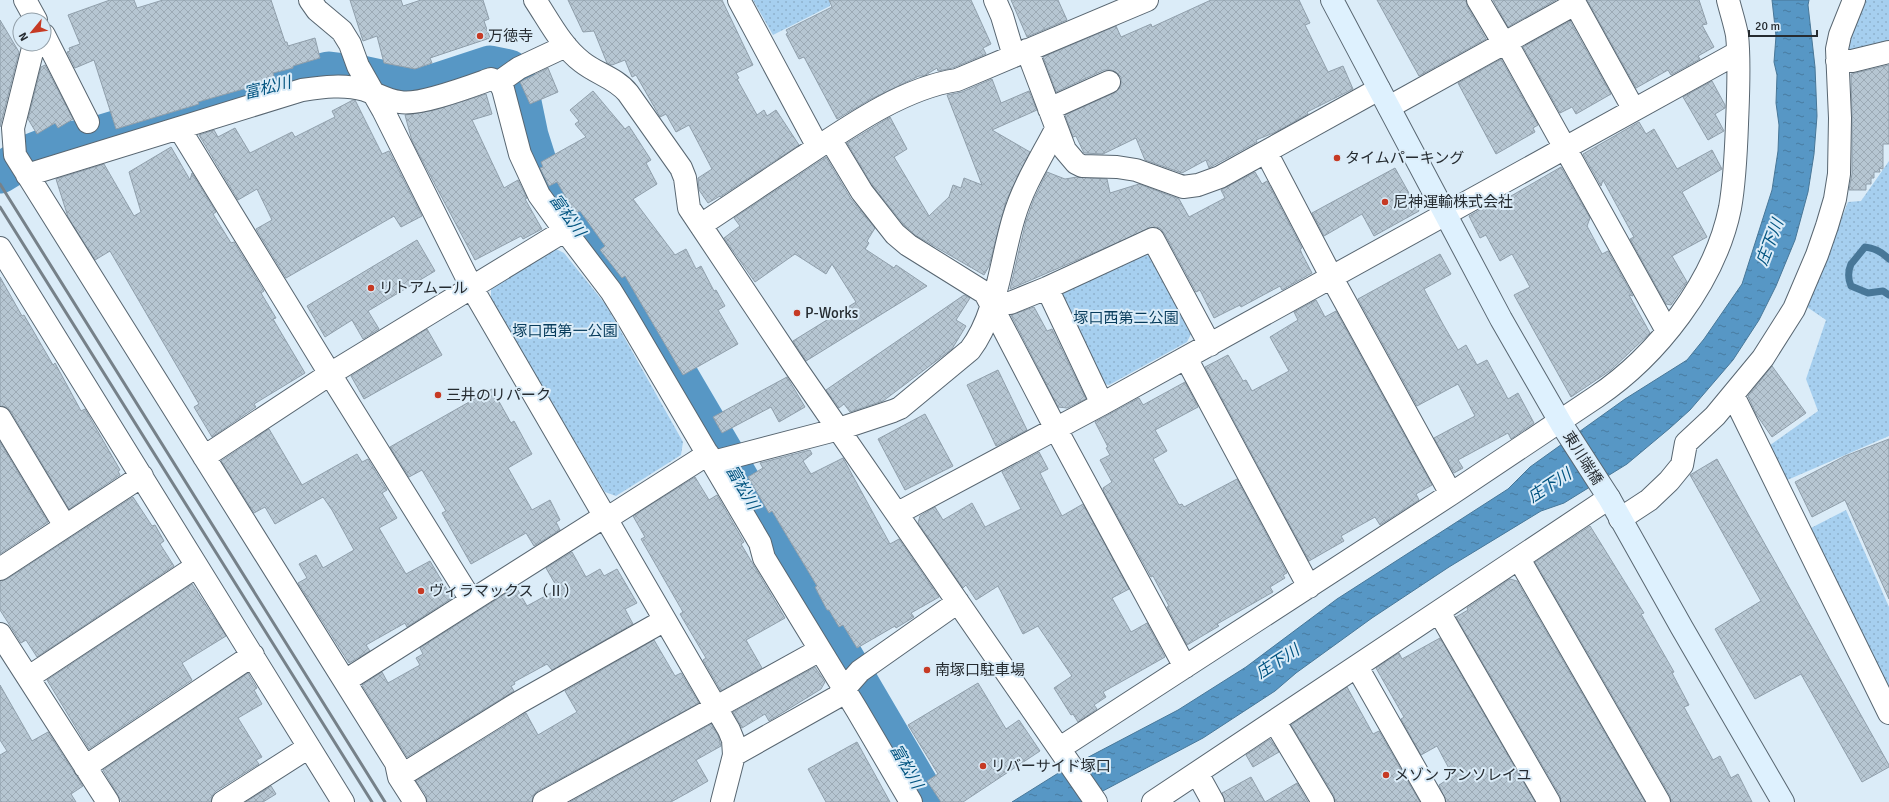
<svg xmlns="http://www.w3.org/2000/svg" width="1889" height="802" font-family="Signika,'Noto Sans JP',sans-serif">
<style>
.park{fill:url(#park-dots)}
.water{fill:url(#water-ripples);stroke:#487798}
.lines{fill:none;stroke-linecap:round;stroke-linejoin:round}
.stream{stroke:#487798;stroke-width:7}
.river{stroke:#5797c5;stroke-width:41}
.building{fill:url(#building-cross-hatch);stroke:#909fab}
.street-casing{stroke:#586671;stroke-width:24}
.secondary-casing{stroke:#586671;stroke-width:24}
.street{stroke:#fff;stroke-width:22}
.secondary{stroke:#def1fe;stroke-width:22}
.rail{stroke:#768189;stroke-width:3}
.poi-dot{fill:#c63a24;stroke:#dbecf8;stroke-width:1.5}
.labels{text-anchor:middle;stroke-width:4;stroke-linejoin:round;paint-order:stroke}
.poi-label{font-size:15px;fill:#252b30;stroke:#dbecf8;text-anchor:start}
.park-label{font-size:15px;fill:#083c5c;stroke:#dbecf8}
.street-label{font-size:15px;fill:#252b30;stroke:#dbecf8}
.water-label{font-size:16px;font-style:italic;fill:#025480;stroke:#dbecf8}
</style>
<defs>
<pattern id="park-dots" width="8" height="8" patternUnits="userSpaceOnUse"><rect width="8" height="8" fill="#a6cfef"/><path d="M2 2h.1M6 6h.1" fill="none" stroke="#8fb2cd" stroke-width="1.8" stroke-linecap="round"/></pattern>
<pattern id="water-ripples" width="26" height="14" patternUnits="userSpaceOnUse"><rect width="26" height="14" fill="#5797c5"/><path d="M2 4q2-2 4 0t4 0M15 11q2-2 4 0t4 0" fill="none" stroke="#487ba0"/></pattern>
<pattern id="building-cross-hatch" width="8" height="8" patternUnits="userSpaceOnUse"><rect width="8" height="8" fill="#b6c6d2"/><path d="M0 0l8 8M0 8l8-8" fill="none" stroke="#9caab5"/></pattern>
</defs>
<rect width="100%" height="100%" fill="#dbecf8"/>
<!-- park -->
<path class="park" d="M753,0H830V6L773,35Z
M1860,0H1889V46L1857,55L1844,47Z
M1889,161V436L1785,481L1766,448L1818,411L1806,379L1826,320L1807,307L1848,202L1861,201Z
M556,249L564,253L606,305L683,442L681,455L616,496L605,492L491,301V288Z
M1145,254L1152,258L1191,334L1187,342L1109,385L1100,383L1060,298L1062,288Z
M1846,510L1889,607V697L1811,528Z"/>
<!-- water -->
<path class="water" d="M1772,0H1809L1808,5L1815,67L1817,116L1814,154L1808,192L1795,240L1776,286L1759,320L1733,360L1690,410L1670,428L1627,464L1564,503L1541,511L1449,567L1372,618L1296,673L1275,691L1203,738L1082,802H1012L1060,772L1178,710L1246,667L1337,599L1508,489L1530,467L1625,399L1687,360L1704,339L1742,284L1772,190L1778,151L1779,125L1776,103L1777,75L1774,62L1776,36Z"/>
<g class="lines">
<!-- stream -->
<path class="stream" d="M1852,263L1865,247C1875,248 1882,252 1889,259
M1851,264C1848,271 1848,279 1851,286L1868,293L1883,291L1889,295"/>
<!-- river -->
<path class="river" d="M0,173L31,154L54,145L92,138L233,95L329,72L362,76L399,84L429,86L490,66L509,70L517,83L528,136L540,174L569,220L627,289L928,802"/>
</g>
<!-- building -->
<path class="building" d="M110,0H134L137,8L163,0H271L285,42H287L288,46L315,38L320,58L293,66V68L273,73L275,80L198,102L199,104L116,129L94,60L75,68L67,52L70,51L69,48L80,44L68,15Z
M350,0H401L403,6L421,0H483L489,19L484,21L490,38L430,58L432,63L415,69L384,63L377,36L363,41Z
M568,0H722L753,65L736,73L739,78L737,79L757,115L764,110L767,116L776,110L799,145L720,197V196L708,203L699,190L698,178L712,169L689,125L676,132L666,114L660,117L636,75L632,77L625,60L612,65L607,63L594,31L583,32Z
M829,0H971L991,44L983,48L986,54L953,68L938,71L937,68L924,76H919L871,99L837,119L804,57L799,59L786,34L788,33L786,30L832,7Z
M1011,0H1058L1067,20L1027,37Z
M1211,0H1299L1310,23L1305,25L1328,72L1343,66L1353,89L1307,112L1308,114L1276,132L1256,140L1257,142L1209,168L1206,160L1182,173L1145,160L1136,138L1103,154L1084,153L1076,136L1073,137L1065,115L1114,93L1119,89L1121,84V77L1116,72L1111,70H1104L1056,92L1043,57L1116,26L1121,37L1151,24L1152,27Z
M1377,0H1466L1467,6L1486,39L1419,76Z
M1493,0H1556L1508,27Z
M1587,0H1699L1707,24L1702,25L1714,47L1698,56L1700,59L1671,75L1668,70L1636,88Z
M0,20L19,52L0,127Z
M1570,21L1611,94L1576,114L1572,107L1560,113L1523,47Z
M1501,59L1538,125L1533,128L1535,132L1496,154L1458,83Z
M45,65L73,119L58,128L55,123L37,134L28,119L41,67Z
M1889,65V144H1883V169L1879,168L1880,172H1874V178H1871V184H1866V190H1849L1852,174V118L1851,74Z
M548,68L558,92L530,104L520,82Z
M992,79L1001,103L1029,91L1037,110L992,130L1030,152L1006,201L989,266L984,275L915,235L904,225L872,185L847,143L890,117L907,149L894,157L929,216L949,197L953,185L961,188L964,178L982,185L947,95L962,92Z
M1712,81L1725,105V108L1715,114L1724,131L1708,140L1683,97Z
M593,91L625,129L629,126L651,160L646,163L657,184L633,199L675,255L686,249L696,269L701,266L714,291L716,290L725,306L718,310L738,344L683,375L625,276L622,278L600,250L605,246L580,211L575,213L557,182L549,186L540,168L543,167L541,162L586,137L575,124L579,121L570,110Z
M486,94L492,114L472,120L504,188L518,180L527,198L525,199L542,229L523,239L521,236L475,260L412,141L405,115L435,110Z
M353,100H355L382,154L389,151L422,216L401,227L394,216L286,278L256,229L272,220L257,189L238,200L199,135L214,130L218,137L235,128L250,153L292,132L295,137L335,117L332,111Z
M1639,122L1646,134L1654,129L1677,169L1712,150L1722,169L1682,192L1707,237L1672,256L1687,282L1671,305L1666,304L1630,239L1634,237L1603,180L1601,186L1583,154Z
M171,147L190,180L192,173L216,212L213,214L231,243L234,242L264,291L261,293L276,318L273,319L305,373L254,404L256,407L212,437L194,407L199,404L110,251L95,260L68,217L56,179L104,164L134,216L141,212L129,172Z
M826,157L851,199L875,228L867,241L869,243L865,249L894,268L896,265L927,286L806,361L793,341L856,302L832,264L826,274L795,254L755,282L724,238L740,226L734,218Z
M1561,167L1590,218L1587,226L1602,254L1608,251L1633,296L1629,295L1650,333L1611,370L1571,397L1514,295L1530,287L1512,254L1500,261L1486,235L1480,238L1469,216L1497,200L1499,203Z
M1395,168L1419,211L1374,236L1362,214L1324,236L1312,213Z
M1047,172L1065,179L1077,177L1107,179L1110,193L1139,184L1179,199L1189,217L1225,198L1221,190L1255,172L1262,184L1267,181L1302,248L1300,249L1302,254L1312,273L1282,290L1280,286L1241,307L1240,305L1214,318L1200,290L1196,292L1164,233L1160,228L1154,227L1010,289L1026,221L1034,199Z
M417,240L435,271L368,311L379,329L363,339L352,320L325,337L307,306Z
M1440,254L1451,274L1424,289L1444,326L1458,350L1466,345L1477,365L1487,360L1508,399L1518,393L1534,423L1511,439L1508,433L1458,460L1463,468L1454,473L1434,438L1475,416L1458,384L1417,406L1358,299Z
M0,277L22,316L24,315L53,365L55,363L81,411L85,409L120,470L118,471L120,475L69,509L11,412L6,407L0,406Z
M964,295L970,298L956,320L966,326L952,349L883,401L850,412L844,404L839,408L826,390Z
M1316,300L1325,317L1336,311L1432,485L1416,494L1419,500L1380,525L1375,517L1341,536L1344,541L1309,561L1205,367L1228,355L1243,381L1246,380L1252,391L1289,371L1270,337L1298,320L1294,312Z
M1034,307L1047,331L1052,329L1086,399L1067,408L1058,407L1011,315Z
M427,329L442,355L364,399L351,376Z
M1772,366L1806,413L1772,437L1756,414L1748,396Z
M998,370L1027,430L996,446L967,385Z
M787,377L805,407L779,422L771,407L722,433L713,417Z
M1185,382L1198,407L1155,430L1167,451L1153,459L1179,505L1182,504L1184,507L1237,479L1287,573L1283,575L1285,578L1270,587L1273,592L1217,624L1219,626L1187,645L1167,607L1169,606L1153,576L1151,577L1104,492L1103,488L1112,482L1100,460L1110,455L1106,448L1108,447L1095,422L1139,398L1143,405Z
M492,389L511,423L514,421L532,454L508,468L532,510L550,500L560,520L556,522L560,530L534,546L526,533L471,564L442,513L446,511L422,470L409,477L390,447Z
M925,414L953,466L905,490L878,439Z
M269,429L302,485L357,454L362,462L368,459L387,490L382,493L397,518L379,528L406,574L430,561L452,598L407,627L405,623L366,645L370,651L349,663L298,583L307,578L299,564L316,555L323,568L354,550L332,510L323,497L275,524L265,507L254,513L221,461Z
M1889,439V599L1845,500L1812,517L1795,482L1845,456Z
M0,442L48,522L0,554Z
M810,450L812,454L803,461L811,474L843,458L890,544L899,539L939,597L911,613L914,617L896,628L895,626L857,648L843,625L839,627L829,610H827L815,587L817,586L772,511L769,513L748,477L763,468L760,463Z
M1039,452L1048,469L1040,473L1062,516L1083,504L1129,589L1112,598L1131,632L1147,623L1165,657L1103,692L1106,697L1094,705L1097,709L1078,722L1073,714L1071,715L1054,688L1072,676L1038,626L1023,634L998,586L976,600L966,585L963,588L918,523L920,516L935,507L943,520L972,503L985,527L1021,509L1002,472Z
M1717,459L1889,765V767L1862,782L1801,674L1755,699L1715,629L1761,601L1690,475Z
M695,477L709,500L717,495L744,542L741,544L785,618L746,640L762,668L721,691L703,660L706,658L680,614L683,612L641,539L645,537L633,516Z
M133,497L152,526L155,525L164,541L160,544L174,566L37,657L26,640L21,643L0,610V581L7,579Z
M1590,526L1644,613L1641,614L1674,672L1672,673L1689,705L1684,707L1713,760L1720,756L1731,778L1738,774L1752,802H1671L1670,796L1535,562Z
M572,552L586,577L600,569L604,576L617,569L637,603L625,609L633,624L552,670L547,664L514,682L515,684L511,686L514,691L407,757L362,685L382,672L388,683L420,665L416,658L423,654L420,648L516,587L527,606L558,589L546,568Z
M1510,579L1517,581L1645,802H1561L1560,796L1456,617L1468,610L1467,608Z
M192,584L226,636L182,663L192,680L89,749L47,680Z
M1440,638L1535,802H1446L1439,785L1453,776L1437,746L1421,755L1401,719L1404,717L1376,668L1399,653L1402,659Z
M654,640L675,676L681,673L699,703L538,791L533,796L532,802H427L426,795L416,781L526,713L538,735L577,712L565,691Z
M815,667L825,682L821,689L769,721L765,714L742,728L733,712Z
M248,673L257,688L254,690L262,704L238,718L262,757L256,760L259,764L216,791L212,796L211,802H122L103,770Z
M978,683L1006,729L1019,720L1040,751L963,802H941L927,781L938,774L908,725Z
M0,685L32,741L48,732L83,786L71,794L76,802H0V755L7,751L0,740Z
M1347,687L1373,734L1379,731L1420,802H1335L1334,796L1291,725Z
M711,724L718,735L721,746L696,760L708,781L689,792L671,802H570Z
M1270,739L1279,752L1253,767L1246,755Z
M857,742L890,802H826L808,769Z
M1251,777L1265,802L1297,783L1308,802H1225L1222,793Z
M271,786L276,794L263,802H246Z"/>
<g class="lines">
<!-- street casing -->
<g class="street-casing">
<path id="street" d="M25,0L36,20
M310,0L317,10L342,31L350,44L358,66L383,110L472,288L729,730L733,740L734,755L722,802
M535,0C549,21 562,47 582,62C597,74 616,78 628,93L681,168L685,178L689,208L796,368L1096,802
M739,0L818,147
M995,0L1002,16L1014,56
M1478,0L1500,37L1506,42L1667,331
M1573,0L1634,110
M44,35L88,122
M34,44L13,128L15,155L396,763L399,777L415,802
M1027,50L1065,150L1076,163L1082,166L1117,167L1136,170L1183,187L1198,185L1220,177L1379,89
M1837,61H1852L1889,52
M499,82L519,68L566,46
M1389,107L1575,4
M1049,109L1109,82
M179,128L330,374L471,600
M830,139L862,192L895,234L908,245L985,293L1056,429L1185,667
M1266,152L1332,278L1451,494
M27,175L302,90C323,87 344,84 365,90C377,94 388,101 400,102C419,106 471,86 491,79L499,82L503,89L520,154L539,195L560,224L611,291L624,312L760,543L764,558L857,710L911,802
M701,225C735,202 769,180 803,157C848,127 903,88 957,80L1147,0
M0,248L343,802
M1047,288L1102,404
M991,303H1010L1047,288L1153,239L1210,345
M1186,358L1309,587
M1733,395L1889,713
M0,418L65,526
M204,457L330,374L564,231
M713,462L839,429L893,411L900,408L970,350C997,315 1001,259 1014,217C1023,186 1041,158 1056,129
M898,513L1102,404L1737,53
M606,519L708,454
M1620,519L1649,500L1669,481L1682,465L1686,443L1715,416L1763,358L1794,309L1817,255L1827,226L1835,199L1839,174L1840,118L1837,49L1840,35L1854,0
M1519,559L1659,802
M0,569L142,476
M1439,612L1549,802
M0,634L108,802
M1357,667L1434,802
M29,677L197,566
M345,681L605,516
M1275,722L1323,802
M1060,748L1451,494L1596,397C1657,356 1715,282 1730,208C1735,180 1736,152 1737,124C1738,97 1740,62 1737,35C1735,24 1731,12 1728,0
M734,755L837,697L860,671L958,602
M85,767L253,655
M1197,773L1213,802
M399,777L518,703L665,620
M223,802L309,747
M544,802L820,650
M1153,802L1609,498"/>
</g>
<!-- secondary casing -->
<g class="secondary-casing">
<path id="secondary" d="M1332,0L1501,319L1562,425L1609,498L1682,628L1783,802"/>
</g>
<!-- street -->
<use href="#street" class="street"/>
<!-- secondary -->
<use href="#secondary" class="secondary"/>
<!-- rail -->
<path class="rail" d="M0,184L385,802
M0,207L372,802"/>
</g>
<!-- markers -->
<g class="poi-dot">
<circle cx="480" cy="36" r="4"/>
<circle cx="1337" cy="158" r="4"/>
<circle cx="1385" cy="202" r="4"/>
<circle cx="371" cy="288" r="4"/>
<circle cx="797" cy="313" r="4"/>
<circle cx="438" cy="395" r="4"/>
<circle cx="421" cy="591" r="4"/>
<circle cx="927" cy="670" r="4"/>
<circle cx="983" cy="766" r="4"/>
<circle cx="1386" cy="775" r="4"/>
</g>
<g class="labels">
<!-- poi labels -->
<g class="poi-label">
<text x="488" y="41">万徳寺</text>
<text x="1345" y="163">タイムパーキング</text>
<text x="1393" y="207">尼神運輸株式会社</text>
<text x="379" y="293">リトアムール</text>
<text x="805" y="318">P-Works</text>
<text x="446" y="400">三井のリパーク</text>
<text x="429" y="596">ヴィラマックス（Ⅱ）</text>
<text x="935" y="675">南塚口駐車場</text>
<text x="991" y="771">リバーサイド塚口</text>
<text x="1394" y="780">メゾン アンソレイユ</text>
</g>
<!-- park labels -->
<g class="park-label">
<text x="1126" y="323">塚口西第二公園</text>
<text x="565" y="336">塚口西第一公園</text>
</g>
<!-- street labels -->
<g class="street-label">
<text transform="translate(1583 458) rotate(58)" y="5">東川端橋</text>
</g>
<!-- water labels -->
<g class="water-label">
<text transform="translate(267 87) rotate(-14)" y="6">富松川</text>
<text transform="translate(568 215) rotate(54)" y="6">富松川</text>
<text transform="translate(1769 242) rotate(-69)" y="6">庄下川</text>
<text transform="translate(1549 485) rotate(-33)" y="6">庄下川</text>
<text transform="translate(743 487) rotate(60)" y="6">富松川</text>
<text transform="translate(1277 661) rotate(-33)" y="6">庄下川</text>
<text transform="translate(907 766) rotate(60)" y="6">富松川</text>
</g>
</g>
<!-- north arrow -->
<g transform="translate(32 32) rotate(241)"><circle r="19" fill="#dbecf8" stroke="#929fa8"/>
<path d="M0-3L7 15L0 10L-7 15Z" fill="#c63a24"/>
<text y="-6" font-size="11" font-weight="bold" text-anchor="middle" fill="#252b30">N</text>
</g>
<!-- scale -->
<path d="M1749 30v6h68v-6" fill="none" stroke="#252b30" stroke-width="2"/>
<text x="1755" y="30" font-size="12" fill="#252b30" stroke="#dbecf8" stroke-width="3" paint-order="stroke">20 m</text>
</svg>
